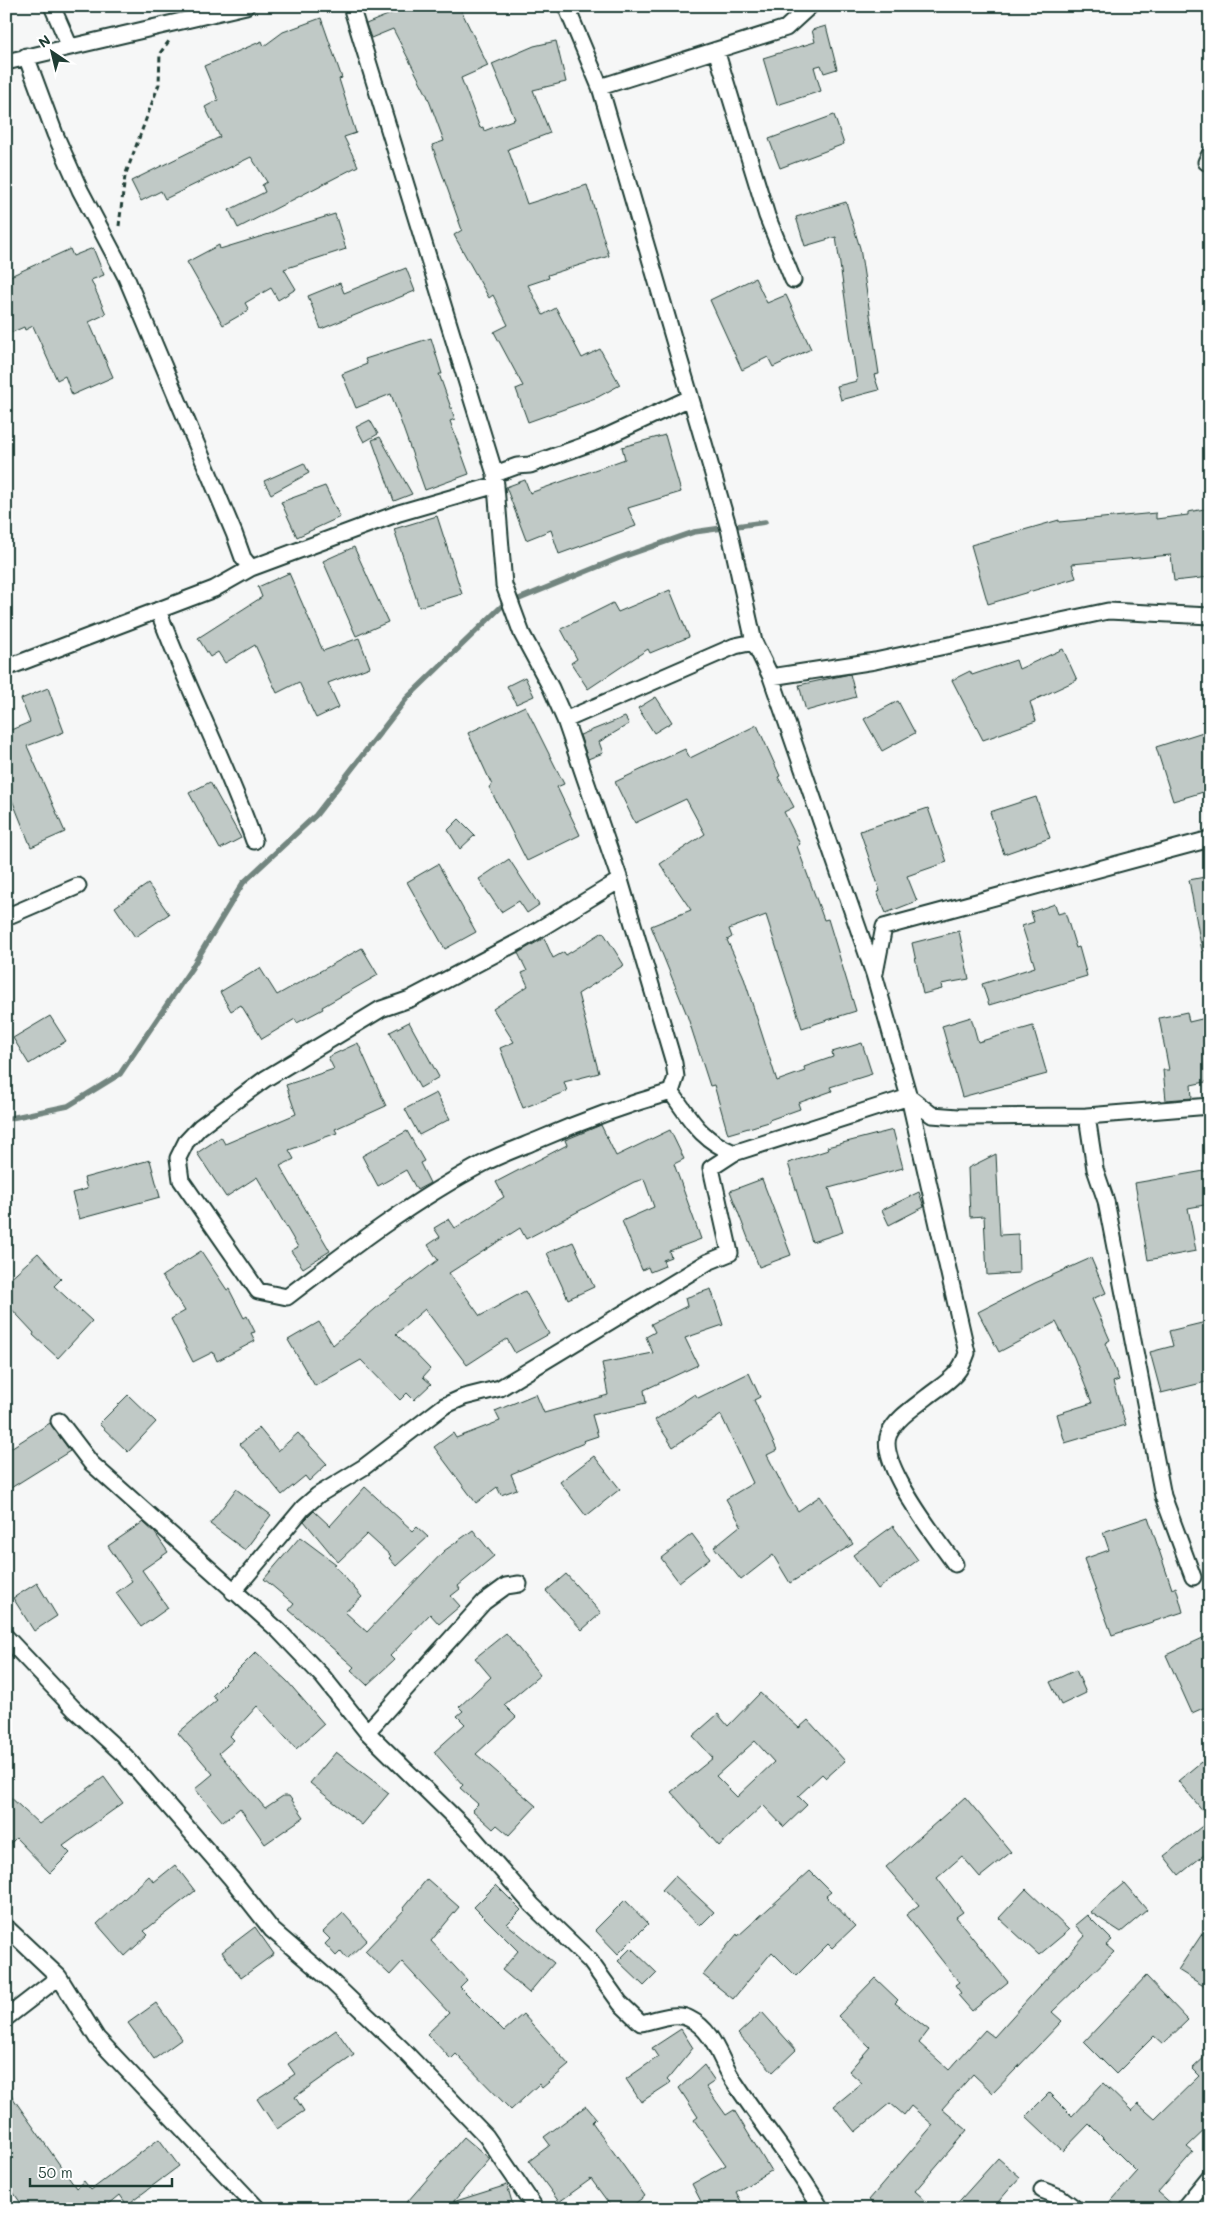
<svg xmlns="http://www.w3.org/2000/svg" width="1216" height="2215" font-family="Mali,sans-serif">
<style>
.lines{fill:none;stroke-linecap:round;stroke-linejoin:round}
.stream{stroke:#72857f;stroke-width:5.5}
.building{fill:#c0c9c6;stroke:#1f3d34;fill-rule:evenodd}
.street-casing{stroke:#1f3d34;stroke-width:19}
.path{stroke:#1f3d34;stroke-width:3;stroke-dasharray:5 4;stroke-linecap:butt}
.street{stroke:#fff;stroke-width:15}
</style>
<rect width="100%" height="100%" fill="#f6f7f7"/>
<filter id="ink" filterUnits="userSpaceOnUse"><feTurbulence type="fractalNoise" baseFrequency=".02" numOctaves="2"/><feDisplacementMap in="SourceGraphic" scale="10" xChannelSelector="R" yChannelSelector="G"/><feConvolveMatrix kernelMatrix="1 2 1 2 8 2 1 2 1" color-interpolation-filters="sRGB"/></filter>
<g filter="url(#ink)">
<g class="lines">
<!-- stream -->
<path class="stream" d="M6,1119L68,1106L120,1074L191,969L243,883L316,815L407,698L502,606L619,558L694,532L765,522"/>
</g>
<!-- building -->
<path class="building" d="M391,6H459L488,66L461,78L480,128L483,127L484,131L515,119L492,64L534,46L556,41L566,82L533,90L550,133L508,149L527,204L587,185L609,256L548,275L549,278L528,285L543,315L556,308L582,358L600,349L620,385L598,397L528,422L516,389L523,386L494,332L508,325L493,295L489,298L454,235L462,230L432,145L444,141L427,95L393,29L371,38L366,24L395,12Z
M321,18L342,78L339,79L356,133L344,137L358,166L238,228L229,210L265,192L262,185L267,182L251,157L165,199L161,191L141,201L131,181L220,137L205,107L218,100L204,66L262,41L264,46L283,32Z
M826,26L837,69L824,73L821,65L814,67L821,91L777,105L763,58L815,42L812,30Z
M834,115L844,144L780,168L769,139Z
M846,202L860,248L879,374L874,375L879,390L841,400L837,386L857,381L836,237L805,246L796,217Z
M335,214L346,249L284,269L296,289L278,300L271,288L245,303L249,310L223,325L187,262L219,245L220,249Z
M93,248L104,275L91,280L106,314L89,322L113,377L72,395L65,376L57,380L33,326L25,330L24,327L6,335V278L70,249L73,256Z
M406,268L415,291L321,329L308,296L340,283L344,293Z
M755,278L767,303L786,295L811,349L773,367L768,357L742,370L710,300Z
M431,338L442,374H439L455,419L450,421L469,474L425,490L391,394L356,408L342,374L367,364L365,359Z
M370,420L378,434L364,442L356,427Z
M665,435L681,492L628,508L636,526L559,554L551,530L526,540L506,487L525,480L530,493L625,459L622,447Z
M380,437L412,494L394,501L372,440Z
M304,463L309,473L271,494L264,481Z
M325,486L340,517L297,537L281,502Z
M1210,508V577L1174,581L1171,555L1072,564L1076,578L988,604L971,545L1059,520V522L1156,513V519L1188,515V512Z
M437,516L462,594L419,607L394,529Z
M354,547L388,622L356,636L323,561Z
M289,573L323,651L359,638L370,667L328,683L339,707L316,718L299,682L277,693L255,645L225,663L218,652L210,657L198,638L262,597L258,587Z
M670,590L689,637L650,653L648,649L588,689L571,663L577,659L561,629L613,603L618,612Z
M1063,649L1077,680L1030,702L1036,721L983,740L952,680L970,671L972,675L1016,660L1019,669Z
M850,674L856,697L806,711L799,685Z
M525,677L534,696L516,704L507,686Z
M48,688L64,732L27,746L65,832L31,847L6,785V773L11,771L6,759V732L30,722L21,699Z
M656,697L672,722L654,733L638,708Z
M898,701L915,733L882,751L864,719Z
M525,706L564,784L557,787L580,835L527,861L489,787L492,785L468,733Z
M625,717L629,724L599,742L603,753L588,759L580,735Z
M757,725L780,776L778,777L794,807L784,812L800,844L797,846L824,920L828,919L856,1011L802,1028L766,915L729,929L732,937L727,940L743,975L777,1081L805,1071L804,1067L833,1057L832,1052L862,1043L872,1074L830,1087L832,1091L798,1103L800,1109L769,1120V1122L728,1134L714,1085L710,1086L687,1015L651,926L691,910L660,864L705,834L686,799L635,823L615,782L685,749L690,758Z
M1203,732L1210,754V790L1173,801L1156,747Z
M210,782L241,838L220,849L189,793Z
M1036,797L1050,838L1004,854L990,812Z
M928,808L947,862L907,876L917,901L886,913L877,892L880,891L860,831Z
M459,819L475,835L460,849L448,830Z
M509,859L539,905L527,913L519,901L501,912L479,879Z
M438,864L476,932L445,949L407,882Z
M1210,876V950L1202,951L1189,880Z
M148,884L169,914L135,937L115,907Z
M1055,904L1058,914L1065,912L1076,948L1079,947L1087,976L989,1005L982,984L1035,967L1022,926L1034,922L1031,912Z
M959,931L969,979L941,984L942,989L923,994L912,943Z
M603,932L624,965L578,994L599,1073L564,1082L567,1091L523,1108L500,1048L514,1042L493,1009L528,986L522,973L527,971L518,953L544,938L553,958L564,952L566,955Z
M362,948L378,975L322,1007L323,1009L297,1023L295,1019L262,1039L241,1005L231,1011L220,992L260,968L277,995Z
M1187,1012L1189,1022L1210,1017V1081L1191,1085L1192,1098L1166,1100L1163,1070H1169L1159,1018Z
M50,1016L66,1041L29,1064L13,1038Z
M971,1017L978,1042L1033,1026L1047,1074L962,1097L942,1026Z
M409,1022L439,1077L420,1088L390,1032Z
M358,1043L386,1106L335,1129L337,1133L289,1150L294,1159L280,1166L330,1251L303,1268L291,1251L298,1247L257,1177L226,1197L197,1153L221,1137L225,1144L296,1114L286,1085L334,1069L328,1057Z
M436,1093L450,1119L419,1135L405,1109Z
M601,1125L616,1156L670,1130L684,1159L674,1164L701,1239L669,1251L671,1257L663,1260L665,1266L650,1272L648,1267L642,1270L622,1221L654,1207L644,1179L634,1182L526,1239L520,1228L449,1273L480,1316L525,1291L549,1334L515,1353L507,1339L467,1365L425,1309L396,1334L430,1369L423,1377L431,1384L414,1400L407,1393L400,1400L361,1360L315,1386L288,1340L319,1322L333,1345L389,1297L438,1260L428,1245L440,1237L434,1228L449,1219L455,1228L504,1197L496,1182L567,1145L565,1140Z
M893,1130L903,1168L829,1188L843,1232L812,1242L788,1163L828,1150L827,1147Z
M407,1131L424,1161L420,1163L430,1183L417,1190L406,1170L378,1186L362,1156Z
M996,1154L1000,1235L1018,1234L1019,1273L987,1275L984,1216L970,1217L968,1168Z
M150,1160L160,1197L79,1219L72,1193L87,1189L84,1178Z
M1210,1170V1204L1188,1208L1196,1251L1148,1260L1135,1183Z
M762,1179L791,1255L759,1267L730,1191Z
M919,1192L924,1207L889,1225L882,1210Z
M573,1242L594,1287L568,1299L547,1253Z
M201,1251L227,1290L229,1289L244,1318L247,1316L255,1332L251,1333L255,1341L217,1361L213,1352L193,1362L171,1319L185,1311L162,1276Z
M38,1253L61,1279L54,1286L92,1321L58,1358L33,1335L34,1333L6,1303V1282Z
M1091,1258L1106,1293L1092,1299L1110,1340L1105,1343L1119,1380L1113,1382L1126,1425L1065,1443L1057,1414L1092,1403L1074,1357L1056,1322L999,1352L978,1312L1035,1283Z
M711,1289L723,1325L685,1338L698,1365L644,1390L646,1403L592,1415L598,1436L583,1441L584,1443L511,1474L517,1489L501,1495L497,1487L476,1503L434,1447L453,1433L456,1438L500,1421L495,1411L536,1394L544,1413L608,1395L602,1363L653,1353L646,1337L655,1332L651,1324L687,1306L685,1298Z
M1210,1321V1381L1161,1393L1150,1352L1173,1346L1169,1331Z
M749,1373L760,1397L754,1400L777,1450L767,1455L788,1496L798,1511L820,1496L853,1544L790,1583L773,1555L741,1580L714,1547L741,1525L726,1499L753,1483L721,1415L673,1447L655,1420L695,1394L698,1398Z
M128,1395L156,1422L128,1452L99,1424Z
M50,1423L70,1451L6,1491V1451Z
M259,1428L278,1451L298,1433L327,1464L309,1481L305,1476L282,1495L240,1444Z
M594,1456L620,1489L586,1516L560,1482Z
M365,1487L413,1531L417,1527L428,1537L396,1566L389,1558L391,1556L367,1534L338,1562L304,1521L314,1511L330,1526Z
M236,1489L271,1515L245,1550L210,1524Z
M1148,1517L1172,1589L1176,1587L1183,1612L1112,1635L1084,1559L1109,1550L1103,1532Z
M143,1522L155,1533L168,1552L142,1570L168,1608L141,1627L116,1593L132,1581L108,1546Z
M893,1526L918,1560L878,1589L853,1555Z
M473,1530L494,1556L458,1586L460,1589L451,1596L460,1606L439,1624L430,1614L390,1656L394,1660L367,1685L351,1670L354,1667L289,1610L294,1604L264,1579L300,1537L336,1564L334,1565L362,1597L345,1612L367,1632L444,1551Z
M692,1534L710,1558L679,1582L661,1558Z
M566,1574L601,1613L582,1630L546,1591Z
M37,1583L57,1616L34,1631L13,1598Z
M506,1633L540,1675L504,1705L516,1717L476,1754L536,1806L509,1835L497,1825L493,1829L472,1810L478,1804L460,1788L463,1785L434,1752L465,1724L457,1716L463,1711L459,1707L491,1677L475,1658Z
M1205,1637L1210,1647V1705L1192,1713L1166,1655Z
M256,1652L287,1681L324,1724L296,1749L257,1706L230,1736L234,1740L219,1753L265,1808L283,1796H289L304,1817L265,1844L240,1808L223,1822L195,1789L213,1774L178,1733L217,1700L212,1696Z
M1076,1670L1086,1693L1061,1705L1050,1682Z
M760,1693L799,1728L808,1720L845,1761L826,1778L822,1774L798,1796L807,1805L784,1827L763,1805L719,1846L671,1792L713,1758L693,1736L718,1714L728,1726ZM755,1741L774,1762L737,1797L716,1776Z
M336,1752L389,1793L362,1825L310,1783Z
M1201,1762L1210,1772V1819L1178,1781Z
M104,1777L123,1803L63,1846L70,1853L50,1873L16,1838L6,1848V1793L39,1824Z
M965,1797L1011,1852L980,1877L962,1856L937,1878L963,1912L956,1917L1008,1982L972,2011L958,1995L961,1993L955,1985L959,1982L906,1915L919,1905L886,1867Z
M1210,1820V1850L1179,1875L1164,1856Z
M175,1865L195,1891L144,1931L148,1935L125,1956L97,1924L149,1876L154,1882Z
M810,1871L831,1892L826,1896L855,1926L832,1948L828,1944L796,1976L772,1952L733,1999L703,1975L737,1934L738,1936Z
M675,1876L714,1912L700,1926L662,1890Z
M427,1879L459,1907L431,1941L467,1980L460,1987L504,2031L523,2014L569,2065L542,2088L539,2084L511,2110L456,2054L451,2059L427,2034L449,2013L402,1962L390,1975L365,1951L405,1909L403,1908Z
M1124,1883L1147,1910L1121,1932L1090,1912Z
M496,1885L521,1910L507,1924L554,1963L529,1993L502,1970L518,1951L474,1907Z
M1026,1889L1069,1930L1039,1955L999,1918Z
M625,1900L648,1924L618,1954L595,1930Z
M343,1913L367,1940L347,1959L341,1951L336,1956L325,1944L330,1939L323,1932Z
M1087,1915L1112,1940L1106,1945L1114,1952L1052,2012L1062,2021L993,2093L973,2074L942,2109L967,2130L915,2191L935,2209H879L869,2200L933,2125L911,2106L904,2115L890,2103L855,2132L834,2106L862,2083L849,2071L870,2047L838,2016L875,1978L898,2000L895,2003L929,2030L919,2043L949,2070L985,2030L994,2037L1085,1936L1075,1925Z
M1210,1922V1990L1178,1970Z
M255,1927L274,1954L241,1978L222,1952Z
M631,1948L657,1973L644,1986L618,1961Z
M1146,1976L1188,2020L1163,2044L1154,2036L1116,2074L1084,2042Z
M156,2003L182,2039L154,2059L128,2023Z
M762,2012L796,2050L773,2072L738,2034Z
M681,2029L693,2048L667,2080L670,2083L641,2102L626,2079L658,2057L652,2048Z
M336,2030L354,2055L295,2097L304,2111L277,2129L257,2099L295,2074L288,2064Z
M1210,2052V2125L1187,2147L1193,2152L1158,2192L1174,2206V2209H1104L1137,2172L1089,2124L1063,2151L1026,2116L1049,2093L1072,2116L1103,2083L1132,2111L1138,2104L1155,2119L1199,2076L1192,2069Z
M704,2065L715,2081L706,2087L726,2115L734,2110L771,2171L736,2192L745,2209H705L692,2184L726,2165L694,2120L698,2117L679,2088Z
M6,2088L76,2188L84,2181L91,2190L159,2139L179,2166L127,2205L120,2195L103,2209H25L6,2182Z
M586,2106L596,2118L592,2122L645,2196L628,2209H613L591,2179L559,2202L529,2161L550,2145L544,2137Z
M464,2137L490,2159L453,2202L507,2185L514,2209H401Z
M998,2158L1020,2177L992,2209H952Z"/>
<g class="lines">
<!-- street casing -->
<g class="street-casing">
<path id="street" d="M52,6L70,47
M351,6L495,474L504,585L522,634L551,688L565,720L735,646L754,642L771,677L874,974L909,1097L967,1353C959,1377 946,1382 927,1397C913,1408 897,1418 889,1434C876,1462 938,1540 955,1564
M566,6L600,87L729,529L754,642
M716,50L767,216L793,280
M6,62L246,6
M600,87L786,28L810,6
M1206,162L1210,154
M495,474L517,466L530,465L599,440L690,398
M251,568L399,513L496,485
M158,610C187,688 226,762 254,841
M6,668L214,589L251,568L243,558L234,533L126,277L80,190L55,134L26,56
M771,677L875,661L1108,611L1210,616
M565,720L620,880L674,1063L676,1077L671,1092
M620,880L520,941L410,999L381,1009L265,1079L200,1127L186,1142L178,1158L181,1180L258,1291L287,1297C351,1248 415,1199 486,1162C502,1154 521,1147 538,1140C582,1121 625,1105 671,1092C692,1121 700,1139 734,1153
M6,917L78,886
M875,973L884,927L1210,839
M1087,1116L1095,1169L1106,1201L1163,1496L1193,1577
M59,1421L91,1463L279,1631L323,1677L367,1732L466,1829L532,1905L590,1961L620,2003L641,2023C656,2020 676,2011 690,2019C715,2031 720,2062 735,2083C763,2126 796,2164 821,2209
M233,1592L303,1508L318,1495L364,1467L444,1406L464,1397L500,1388L708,1262L730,1253L711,1168L734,1153L909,1097L932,1115L958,1117L1087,1116L1210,1106
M6,1637L75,1710L125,1756L231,1878L272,1930L328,1978L402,2049L486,2136L536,2209
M367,1732L484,1602L506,1586L519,1584
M6,1927L59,1977
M6,2018L59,1977L97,2038L258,2209
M1042,2190L1060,2197L1076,2209
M1183,2209L1210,2176"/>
</g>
<!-- path -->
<path class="path" d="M119,226L125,176L159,84L160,53L169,41"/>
<!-- street -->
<use href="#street" class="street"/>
</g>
</g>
<!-- margin -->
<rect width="1216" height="2215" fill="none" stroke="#fff" stroke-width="25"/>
<rect x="12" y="12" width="1191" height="2190" fill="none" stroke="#1f3d34" stroke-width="2" filter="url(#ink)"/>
<!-- north arrow -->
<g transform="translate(52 52) rotate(325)" stroke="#ffffff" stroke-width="4" paint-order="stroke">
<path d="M0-4L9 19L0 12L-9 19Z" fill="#1f3d34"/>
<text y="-8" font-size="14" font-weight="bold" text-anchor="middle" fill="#1f3d34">N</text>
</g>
<!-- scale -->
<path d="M30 2178v8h142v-8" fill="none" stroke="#1f3d34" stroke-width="2.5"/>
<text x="38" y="2178" font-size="15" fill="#1f3d34" stroke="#ffffff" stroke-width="4" paint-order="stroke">50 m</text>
</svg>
